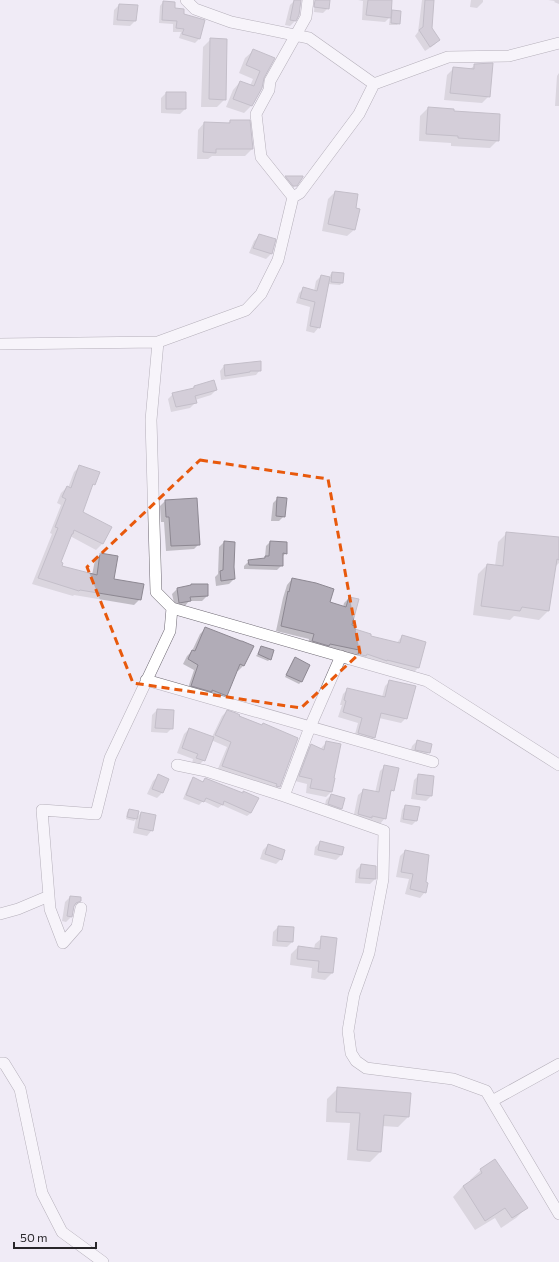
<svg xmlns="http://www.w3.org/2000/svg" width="559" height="1262" font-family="Commissioner,sans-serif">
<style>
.shadow{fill:#0003}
.building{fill:#b1acb7;stroke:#8d8892}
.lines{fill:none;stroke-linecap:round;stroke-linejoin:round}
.minor-casing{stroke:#6d6872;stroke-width:12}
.minor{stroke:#fff;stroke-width:11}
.marked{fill:none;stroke:#e8590c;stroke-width:3;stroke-dasharray:8 5;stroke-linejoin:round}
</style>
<rect width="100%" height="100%" fill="#f0ebf6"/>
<!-- shadow -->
<path class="shadow" d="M295,0V21L290,26L285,25L290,5Z
M315,0H329L328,8L323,13L314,12Z
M358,0H391L390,13L392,11L399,23L397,25H389L390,17L385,22L362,20L363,1Z
M422,0H433L431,28L439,40L434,45L425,51L415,36L418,32Z
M471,0H483V2L477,8L470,7Z
M548,0H559V4L554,2L555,1Z
M163,2L183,14L203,21L199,39L195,43L179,38L181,32H173V24L159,23L160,6Z
M119,5L135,21L130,26L113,25L114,10Z
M211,39L225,99L217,107H201L203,47Z
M253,51L263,77L251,106L244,113L226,107L233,90L240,82L250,86L253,79L239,73L245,58Z
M475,65L489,96L482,103L444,100L447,75L454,68L469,70Z
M559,73V106H555L557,76Z
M166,93L185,109L180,114L161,113V98Z
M428,108L453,112L498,140L490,148L451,146V143L419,141L420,116Z
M230,121H249L252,149L245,156H212L208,159H197L198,130L204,123L227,124Z
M285,177H302L291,191L281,182Z
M335,192L354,230L347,236L322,231L328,199Z
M259,236L271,254L266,259L249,253L254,241Z
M332,273L342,283L340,285L328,284L319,327L314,333L306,331L310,307L296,303L299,293L304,288L314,291L316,281L321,276L330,278V275Z
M224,366L260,370L256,375L221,380L220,371Z
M194,387L216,390L211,395L195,400V403L190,408L171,412L168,399L173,394L191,390Z
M80,466L94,484L91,487L81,512L102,544L96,550L70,536L60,562L61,567L92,575L95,560L101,554L113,580L140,599L134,605L74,595L73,596L32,584L52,534L50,533L61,505L57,503L61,493L67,487L68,488L74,472Z
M278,498L284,516L279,521H271L273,503Z
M165,501L199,544L194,549L166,551L164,522H161L160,506Z
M507,533L559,538V563L555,567L548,611L539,620L514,616L510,620L473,615L478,574L487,565L495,566L498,542Z
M224,542L234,579L229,584L216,586L215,577L218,574L219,547Z
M270,542L286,553L282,557V565L277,570L244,569V566L249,561L263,559L265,557L266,546Z
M292,579L328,603L343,607L344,603L349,598L351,626L354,630L369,637L396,644L402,636L418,668L413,673L307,646L309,639L276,631L283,598L287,585Z
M177,589L207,596L202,601H189L185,606L175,607L172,594Z
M205,629L252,647L243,666L238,671L237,670L226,695L221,700L187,691L194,670L183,664L187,656L192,651L200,634Z
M262,648L270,659L268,661L256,656Z
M295,658L309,666L301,682L299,684L285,677L293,660Z
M390,681L406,718L401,723L379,718L374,738L369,742L354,738L358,723L338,717L342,705H340L343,694L348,689L382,697L385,686Z
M157,710L172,728L167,733L151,732L152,715Z
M227,711L297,739L279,787L274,792L217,771L227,747L211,740L204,760L199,765L192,763L193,759L177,753L184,734L189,729L212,737L222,716Z
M417,741L429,752L424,757L410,754L412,746Z
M327,742L331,792L326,797L306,793L307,784L295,781L306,750L311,745L321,749L322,747Z
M385,766L393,790L389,794L385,818L380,824L353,819L358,795L364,790L375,793L380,771Z
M419,775L431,796L426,801L411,799L414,780Z
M158,776L168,780L162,793L157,798L147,794L153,781Z
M193,779L202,782L205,779L242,794L244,792L251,813L247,816L222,805L218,808L203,801L199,805L183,799L190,782Z
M331,795L341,808L336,813L324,809L326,800Z
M405,806L416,821L412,825L400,822L402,810Z
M129,810L136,818L141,813L152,830L147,836L133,833L136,818L134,821L126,819L127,812Z
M320,842L342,848L341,855L336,860L314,855L315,847Z
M268,845L281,859L276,864L260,859L263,850Z
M405,851L425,883V892L420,898L405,894L409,879L396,877L400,856Z
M361,865L375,867V879L370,884L355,883L356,870Z
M70,897L80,901L73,907L71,917L66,922L62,921L65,902Z
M278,927L292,942L287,947L272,946L273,932Z
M322,938L332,973L325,980L311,978L312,968L290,965L291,954L298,947L314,949L315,944Z
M338,1088L408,1117L398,1127L382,1126L380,1152L370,1162L347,1160L350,1123L326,1122L327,1099Z
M481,1170L526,1208L516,1218L501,1228L495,1218L475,1230L453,1197L463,1186L471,1181L470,1180Z"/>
<!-- building -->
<path class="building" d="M294,0H301L299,15L296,21L290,20Z
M315,0H330L329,9L314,7Z
M368,0H392L391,18L366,15Z
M425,0H434L432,28L440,40L430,47L419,30L423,27Z
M163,1L175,2V8L184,9V14L205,20L200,39L182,34L184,29L176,28L177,21L162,20Z
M119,4L138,5L136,21L117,20Z
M392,10L401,11L400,24L391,23Z
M210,38L227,39L226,100L209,99Z
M253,49L275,58L264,78L262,88L252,106L233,99L240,81L254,86L260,71L246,65Z
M493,63L490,97L450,93L453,67L474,69V64Z
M166,92H186V109H166Z
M428,107L454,109V111L500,114L499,141L458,138V136L426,134Z
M230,120H250L253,149H216V153L203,152L204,122L230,123Z
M285,176H303V177L297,186H293Z
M335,191L358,194L356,208L360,209L355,230L328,224Z
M259,234L276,239L272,254L253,248Z
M332,272L344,273L343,283L331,282Z
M321,275L330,277L320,328L310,326L315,302L300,298L303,287L317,291Z
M261,361V371H250V372L225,376L224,365Z
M214,380L217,390L195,396L197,403L176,407L172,393L194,388V386Z
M79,465L100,472L95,485L93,484L83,512L112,527L103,544L74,530L73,534H72L61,562L63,563L62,566L97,575L100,553L118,556L114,579L144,584L141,600L80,590L79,591L38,578L58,528L55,527L66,499L62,497L67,486L71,488Z
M277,497L287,498L285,517L276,516Z
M197,498L200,545L171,546L169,517H166L165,500Z
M506,532L559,537V560L557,559L549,611L522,607L520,611L481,606L487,564L503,566Z
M224,541L235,542L234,567L235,579L221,581L220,571L223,570Z
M270,541L287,542V554L283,553V566L249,565L248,560L265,558V556H269Z
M292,578L316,583L334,589L330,602L346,607L349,597L359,599L352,625L356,626L355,629L371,634V636L400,643L402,635L426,642L419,668L387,660V661L367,654L366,656L358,654L359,650L330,644L329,646L312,641L314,634L281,626L288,591L289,592Z
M191,584H208V596L190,597L191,601L179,603L177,588L191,585Z
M205,627L241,641H242L254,646L244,666L240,664L227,696L212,690V692L191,686L198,665L188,659L192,650L195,651Z
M261,646L274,650L271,660L258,654Z
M295,657L310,665L302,682L286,675Z
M389,680L416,686L407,719L381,713L375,738L358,733L362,718L343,712L346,701L344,700L347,688L385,697Z
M157,709L174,710L173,729L155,728Z
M227,710L236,713L240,715L239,716L262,725L263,723L298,738L280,787L276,786L277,784L222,766L231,742L215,735Z
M189,728L214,737L205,761L196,758L198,754L182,748Z
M417,740L432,744L430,753L415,750Z
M326,741L341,744L334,778H335L332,792L310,788L312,779L299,776L311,744L324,750Z
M384,765L399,768L394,791L391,790L386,819L372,816V818L358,814L363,789L379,792Z
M158,774L169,779L163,793L152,789Z
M418,774L434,776L432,796L416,794Z
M193,777L203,782L205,778L243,793V791L259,798L251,813L224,801L223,805L206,798L204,802L186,795Z
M331,794L345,798L342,809L328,804Z
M405,805L420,807L417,821L403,819Z
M129,809L139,811L137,819L127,817Z
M141,812L156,815L153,831L138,828Z
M320,841L344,847L342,855L318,850Z
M268,844L285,850L282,860L265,854Z
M405,850L429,855L426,882L428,883L426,893L410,889L413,874L401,872Z
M361,864L376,866V879L359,878Z
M70,896L81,897V901L76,903L74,906L72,917L67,916Z
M278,926L294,927L293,942L277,941Z
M321,936L337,938L333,973L318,972L319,961L297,959L298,946L320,949Z
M337,1087L411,1093L409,1117L384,1115L381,1152L357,1150L360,1113L336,1112Z
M495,1159L528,1208L512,1218L505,1208L485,1221L463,1186L482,1173L480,1169Z"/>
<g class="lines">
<!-- minor casing -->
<g class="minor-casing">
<path id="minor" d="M374,84L448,57L509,56L559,43
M293,197L261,157L256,114L269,90L270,81L306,17L308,0
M158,342L151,420L156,592L172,608L427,681L559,765
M0,344L158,342L246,310L261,294L278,260L293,197L300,193L359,114L374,84L309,38L231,22L195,9L186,0
M146,680L433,762
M177,765L206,771L284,796L384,831L383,879L369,953L354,995L348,1031L351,1053L356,1061L366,1068L453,1079L486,1091L559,1214
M284,796L310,727L341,656
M81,908L77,927L63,943L50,909L42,810L96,814L110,758L170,631L172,608
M0,914L18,909L49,896
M0,1063H4L20,1089L42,1193L62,1232L103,1262
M492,1101L559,1064"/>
</g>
<!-- minor -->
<use href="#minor" class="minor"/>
</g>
<!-- marked area -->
<path d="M0 0H559V1262H0ZM200,460L328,479L360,653L301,708L133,683L87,567Z" fill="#f0ebf6" fill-opacity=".55" fill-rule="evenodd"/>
<path class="marked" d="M200,460L328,479L360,653L301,708L133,683L87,567Z"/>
<!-- scale -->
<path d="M14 1242v6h82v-6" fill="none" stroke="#28262a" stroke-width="2"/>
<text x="20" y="1242" font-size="12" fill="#28262a" stroke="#f0ebf6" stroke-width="3" paint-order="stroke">50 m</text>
</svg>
